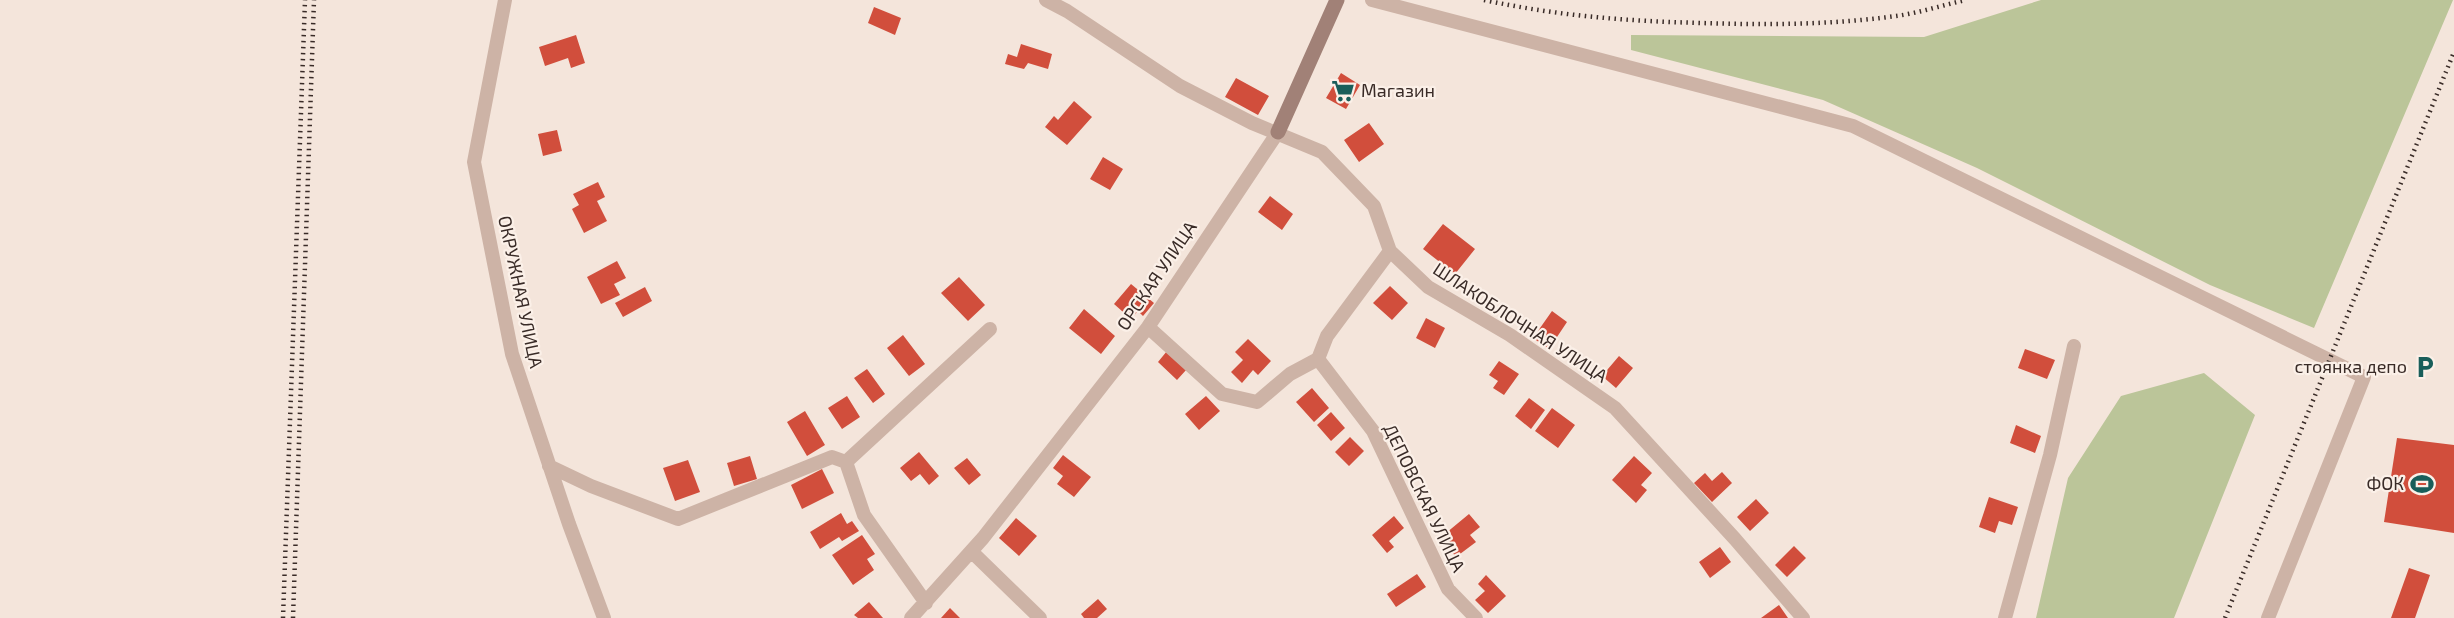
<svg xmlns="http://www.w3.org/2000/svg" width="2454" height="618" font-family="'Exo 2',sans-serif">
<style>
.green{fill:#bbc599}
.building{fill:#d14e3c}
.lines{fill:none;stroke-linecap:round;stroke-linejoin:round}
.street{stroke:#cdb3a6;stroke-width:14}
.secondary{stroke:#a18177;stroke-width:15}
.rail{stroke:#392b27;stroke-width:4.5;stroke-dasharray:1.5 4.5;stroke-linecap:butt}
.labels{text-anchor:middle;stroke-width:4.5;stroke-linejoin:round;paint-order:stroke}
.poi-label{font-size:18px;fill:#392b27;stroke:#fbf0e8;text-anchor:end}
.street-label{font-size:18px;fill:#392b27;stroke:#fbf0e8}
</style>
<rect width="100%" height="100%" fill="#f4e5db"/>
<!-- green -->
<path class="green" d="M2041,0H2453L2314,328L2210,285L1977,168L1823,100L1631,50V35L1924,37Z
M2204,373L2255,415L2174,618H2036L2068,478L2121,396Z"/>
<!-- building -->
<path class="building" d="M874,7L901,18L895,35L868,23Z
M576,35L585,63L571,68L568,58L545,66L539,47Z
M1021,44L1052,54L1048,69L1028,63L1024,69L1005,64L1008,54L1017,57Z
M1341,73L1360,85L1346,109L1326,98Z
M1236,78L1269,96L1258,115L1225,97Z
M1074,101L1092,117L1067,145L1045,127L1054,116L1058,120Z
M1369,123L1384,144L1359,162L1344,140Z
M557,130L562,151L543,156L538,134Z
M1103,157L1123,169L1110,190L1090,179Z
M598,182L605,197L597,201L607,221L584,233L572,209L579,205L573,194Z
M1270,196L1293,214L1282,230L1258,212Z
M1443,224L1475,249L1455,274L1423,249Z
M617,261L626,278L614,284L620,295L601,304L587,277Z
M959,277L985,305L968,321L941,293Z
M1131,284L1154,303L1143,316L1138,311L1131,319L1114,304Z
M1390,286L1408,303L1392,320L1373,303Z
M645,287L652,301L623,317L615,303Z
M1084,309L1115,336L1101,354L1069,328Z
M1552,311L1567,322L1549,349L1533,338Z
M1426,318L1445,328L1435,348L1416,338Z
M903,335L925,364L909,376L887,348Z
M1248,339L1271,361L1258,375L1253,370L1242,383L1231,372L1243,360L1235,352Z
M2025,349L2055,360L2047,379L2018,368Z
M1167,351L1187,369L1177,380L1158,362Z
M1619,356L1633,368L1616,388L1602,376Z
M1499,361L1519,374L1504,395L1493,388L1498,381L1489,375Z
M867,369L885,394L873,403L854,378Z
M1312,388L1329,408L1314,422L1296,402Z
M847,396L860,417L842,429L828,408Z
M1206,396L1220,411L1199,430L1185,414Z
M1529,398L1545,410L1531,429L1515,416Z
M1552,408L1575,425L1558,448L1535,431Z
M805,411L825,445L807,456L787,422Z
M1331,412L1345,428L1331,441L1317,425Z
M2016,425L2041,436L2035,453L2010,443Z
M1350,437L1364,451L1349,466L1335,452Z
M2397,438L2454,445V533L2384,522Z
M919,452L939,476L929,485L920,474L911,481L900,468Z
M1063,455L1091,477L1074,497L1057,484L1063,476L1053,468Z
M750,456L757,479L734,486L727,463Z
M1634,456L1652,473L1641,485L1647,490L1636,503L1612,480Z
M967,458L981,475L969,485L954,468Z
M688,460L700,492L675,501L663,468Z
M822,469L834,493L802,509L791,485Z
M1722,472L1732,483L1712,502L1694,483L1705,473L1712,481Z
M1989,497L2018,507L2012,525L1999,521L1995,533L1979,527Z
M1756,499L1769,513L1750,531L1737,517Z
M841,513L847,524L852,521L859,531L842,541L839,537L820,549L810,532Z
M1469,514L1480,527L1470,535L1476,542L1456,557L1440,538Z
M1394,516L1404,528L1389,541L1394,547L1387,553L1372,535Z
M1016,518L1037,536L1019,556L999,538Z
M862,535L875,554L867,559L874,570L853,585L832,555Z
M1794,546L1806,558L1787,577L1775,565Z
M1720,547L1731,562L1710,578L1699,562Z
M2409,568L2430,575L2415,618H2391Z
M1417,574L1426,587L1396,607L1387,594Z
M1486,575L1506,596L1488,613L1475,600L1485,591L1478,584Z
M1098,599L1107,609L1097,618H1084L1081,614Z
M869,602L883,618H858L854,615Z
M1779,605L1788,618H1761Z
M950,608L960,618H941Z"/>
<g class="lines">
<!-- street -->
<path class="street" d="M505,0L474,162L512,354L569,524L604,618
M1046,0L1067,11L1180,86L1252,123L1322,152L1374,206L1390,251L1428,287L1510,335L1615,408L1735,539L1803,618
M1372,0L1853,126L2364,377L2268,618
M1148,327L1222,394L1257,402L1290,374L1318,359L1373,431L1448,589L1476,618
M1318,359L1327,336L1390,251
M846,462L990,329
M549,466L591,486L678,519L832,457L846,462L864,515L926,603
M972,552L1040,618
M911,618L983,538L1148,327L1278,132
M2005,618L2050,455L2074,346"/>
<!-- secondary -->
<path class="secondary" d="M1278,132L1337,0"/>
<!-- rail -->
<path class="rail" d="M1484,0C1559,16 1625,21 1701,23C1766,25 1831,25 1896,16C1919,13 1943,5 1966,0
M283,618L305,0
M293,618L314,0
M2225,618L2454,52"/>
</g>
<!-- icons -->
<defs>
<g id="supermarket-bare" transform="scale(1.8)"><path d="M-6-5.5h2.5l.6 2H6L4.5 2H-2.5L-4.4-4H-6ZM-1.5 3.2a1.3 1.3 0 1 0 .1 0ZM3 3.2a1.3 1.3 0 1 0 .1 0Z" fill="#195e5a" stroke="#fbf0e8" stroke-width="2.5" paint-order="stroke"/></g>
<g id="parking-bare" transform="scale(1.8)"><path d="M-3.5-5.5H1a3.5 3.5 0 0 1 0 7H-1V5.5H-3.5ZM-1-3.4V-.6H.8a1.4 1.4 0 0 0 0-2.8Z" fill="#195e5a" stroke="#fbf0e8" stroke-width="2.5" paint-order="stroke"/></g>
<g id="stadium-bare" transform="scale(1.8)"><path d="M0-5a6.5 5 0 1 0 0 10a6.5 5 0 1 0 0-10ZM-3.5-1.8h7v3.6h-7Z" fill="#195e5a" stroke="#fbf0e8" stroke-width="2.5" paint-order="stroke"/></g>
</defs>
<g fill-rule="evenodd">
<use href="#supermarket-bare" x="1343" y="91"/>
<use href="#parking-bare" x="2425" y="367"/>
<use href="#stadium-bare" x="2422" y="484"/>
</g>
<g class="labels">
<!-- poi labels -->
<g class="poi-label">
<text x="1361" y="97" text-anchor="start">Магазин</text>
<text x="2407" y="373">стоянка депо</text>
<text x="2404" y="490">ФОК</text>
</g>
<!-- street labels -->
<g class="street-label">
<text transform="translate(1157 276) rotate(-56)" y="6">ОРСКАЯ УЛИЦА</text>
<text transform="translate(520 292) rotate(78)" y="6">ОКРУЖНАЯ УЛИЦА</text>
<text transform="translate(1520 323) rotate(33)" y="6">ШЛАКОБЛОЧНАЯ УЛИЦА</text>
<text transform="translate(1424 498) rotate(64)" y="6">ДЕПОВСКАЯ УЛИЦА</text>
</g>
</g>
</svg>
